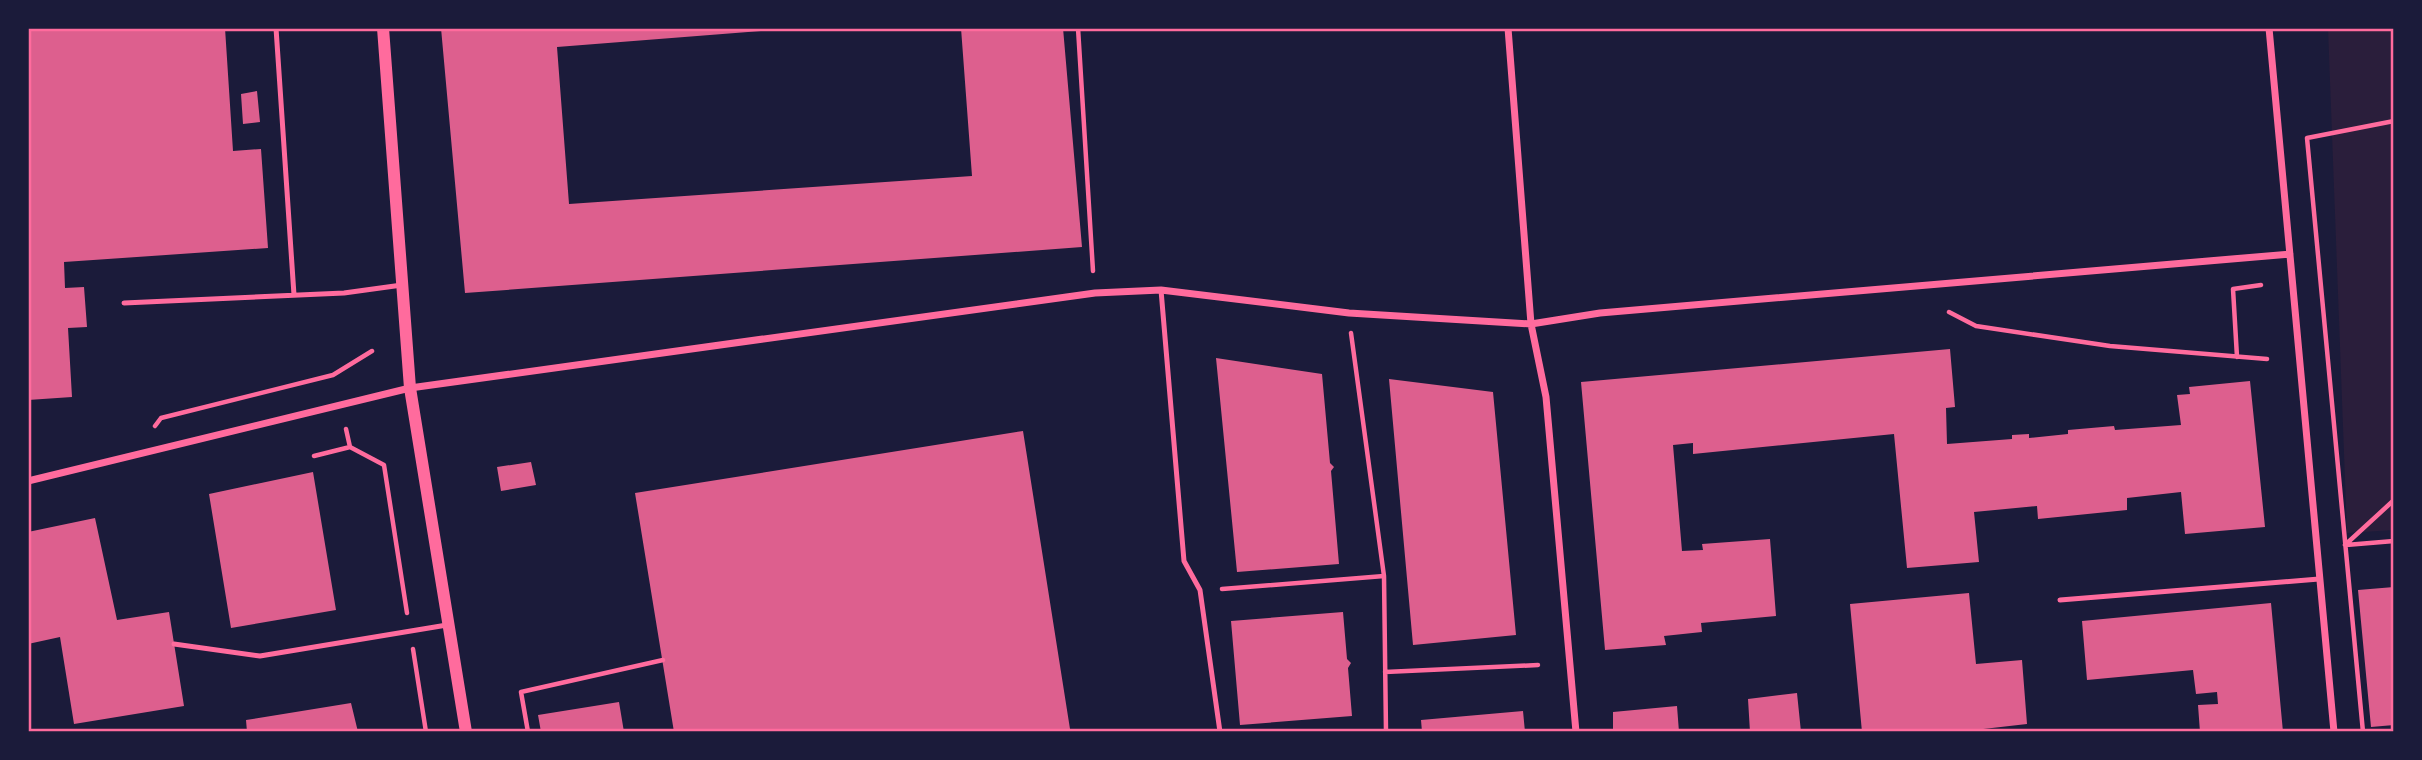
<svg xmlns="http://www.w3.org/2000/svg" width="2422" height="760" font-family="'Fira Sans',sans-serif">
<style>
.green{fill:#2a1e3b}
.building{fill:#dd5f8e}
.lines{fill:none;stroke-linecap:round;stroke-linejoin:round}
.path{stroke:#ff6b9d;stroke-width:4.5}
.service{stroke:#ff6b9d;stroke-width:5}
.minor{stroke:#ff6b9d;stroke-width:7}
.tertiary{stroke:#ff6b9d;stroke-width:12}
.neatline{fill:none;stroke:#ff6b9d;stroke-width:2.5}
</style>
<rect width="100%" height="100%" fill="#1b1b3a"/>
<!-- green -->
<path class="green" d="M2328,28H2394V530L2347,533Z"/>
<!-- building -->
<path class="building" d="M28,28H225L233,151L261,149L268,248L64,262L65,288L84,287L87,327L68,328L72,397L28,400Z
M441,28H800L557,47L569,204L972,176L961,28H1063L1082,247L465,293Z
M257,91L260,122L243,124L241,94Z
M1950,349L1955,407L1946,408L1947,444L2012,439V435L2029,434V438L2068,434V430L2114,426L2115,430L2181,425L2177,395L2190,394L2189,387L2250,381L2265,527L2185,534L2181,492L2127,498V510L2038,519L2037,506L1974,512L1979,562L1907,568L1894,434L1693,454V443L1673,445L1682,551L1703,550L1702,544L1770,539L1776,616L1701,623L1702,632L1664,636L1666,645L1605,650L1581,382Z
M1216,358L1322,374L1330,463L1334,467L1331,471L1339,564L1237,572Z
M1389,379L1493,392L1516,635L1413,645Z
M1023,431L1070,729L1047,732H674L635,493Z
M531,462L536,485L501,491L497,467Z
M313,472L336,610L231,628L209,494Z
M95,518L117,620L169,612L184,706L74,724L60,637L28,644V532Z
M2394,587V725L2371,727L2358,590Z
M1969,593L1976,664L2022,660L2027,724L1957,732H1862L1850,604Z
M2271,603L2283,732H2200L2198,705L2218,704L2217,692L2196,694L2193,670L2087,680L2082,621Z
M1343,612L1347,659L1351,663L1348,668L1352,716L1240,725L1231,621Z
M1797,693L1801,732H1750L1748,699Z
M619,702L624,732H541L538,715Z
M351,703L358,732H247L246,720Z
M1677,706L1679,732H1613V712Z
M1523,711L1525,732H1422L1421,720Z"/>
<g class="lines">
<!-- path -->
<path class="path" d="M1078,28L1093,271
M1949,312L1976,326L2110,346L2267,359
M1351,333L1384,576L1386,732
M2237,357L2233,289L2261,285
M155,426L161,418L333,375L372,351
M350,447L384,465L407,613
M314,456L350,447L346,429
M2345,545L2394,500
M2346,545L2394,541
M1222,589L1384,576
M413,649L426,732
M1385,672L1538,665
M528,732L521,692L663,660
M2363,732L2307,138L2394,121"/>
<!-- service -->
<path class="service" d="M276,28L294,295
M1161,290L1184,561L1200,590L1220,732
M124,303L344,293L402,285
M2060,600L2319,579
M174,644L260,656L447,625"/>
<!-- minor -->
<path class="minor" d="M1508,28L1531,324L1546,397L1576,732
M2269,28L2334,732
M28,481L410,388L1095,293L1161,290L1349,313L1531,324L1600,313L2290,254"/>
<!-- tertiary -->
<path class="tertiary" d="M383,28L410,388L466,732"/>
</g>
<!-- border -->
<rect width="2422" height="760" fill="none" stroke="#1b1b3a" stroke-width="60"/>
<rect x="30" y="30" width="2362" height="700" class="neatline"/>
</svg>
